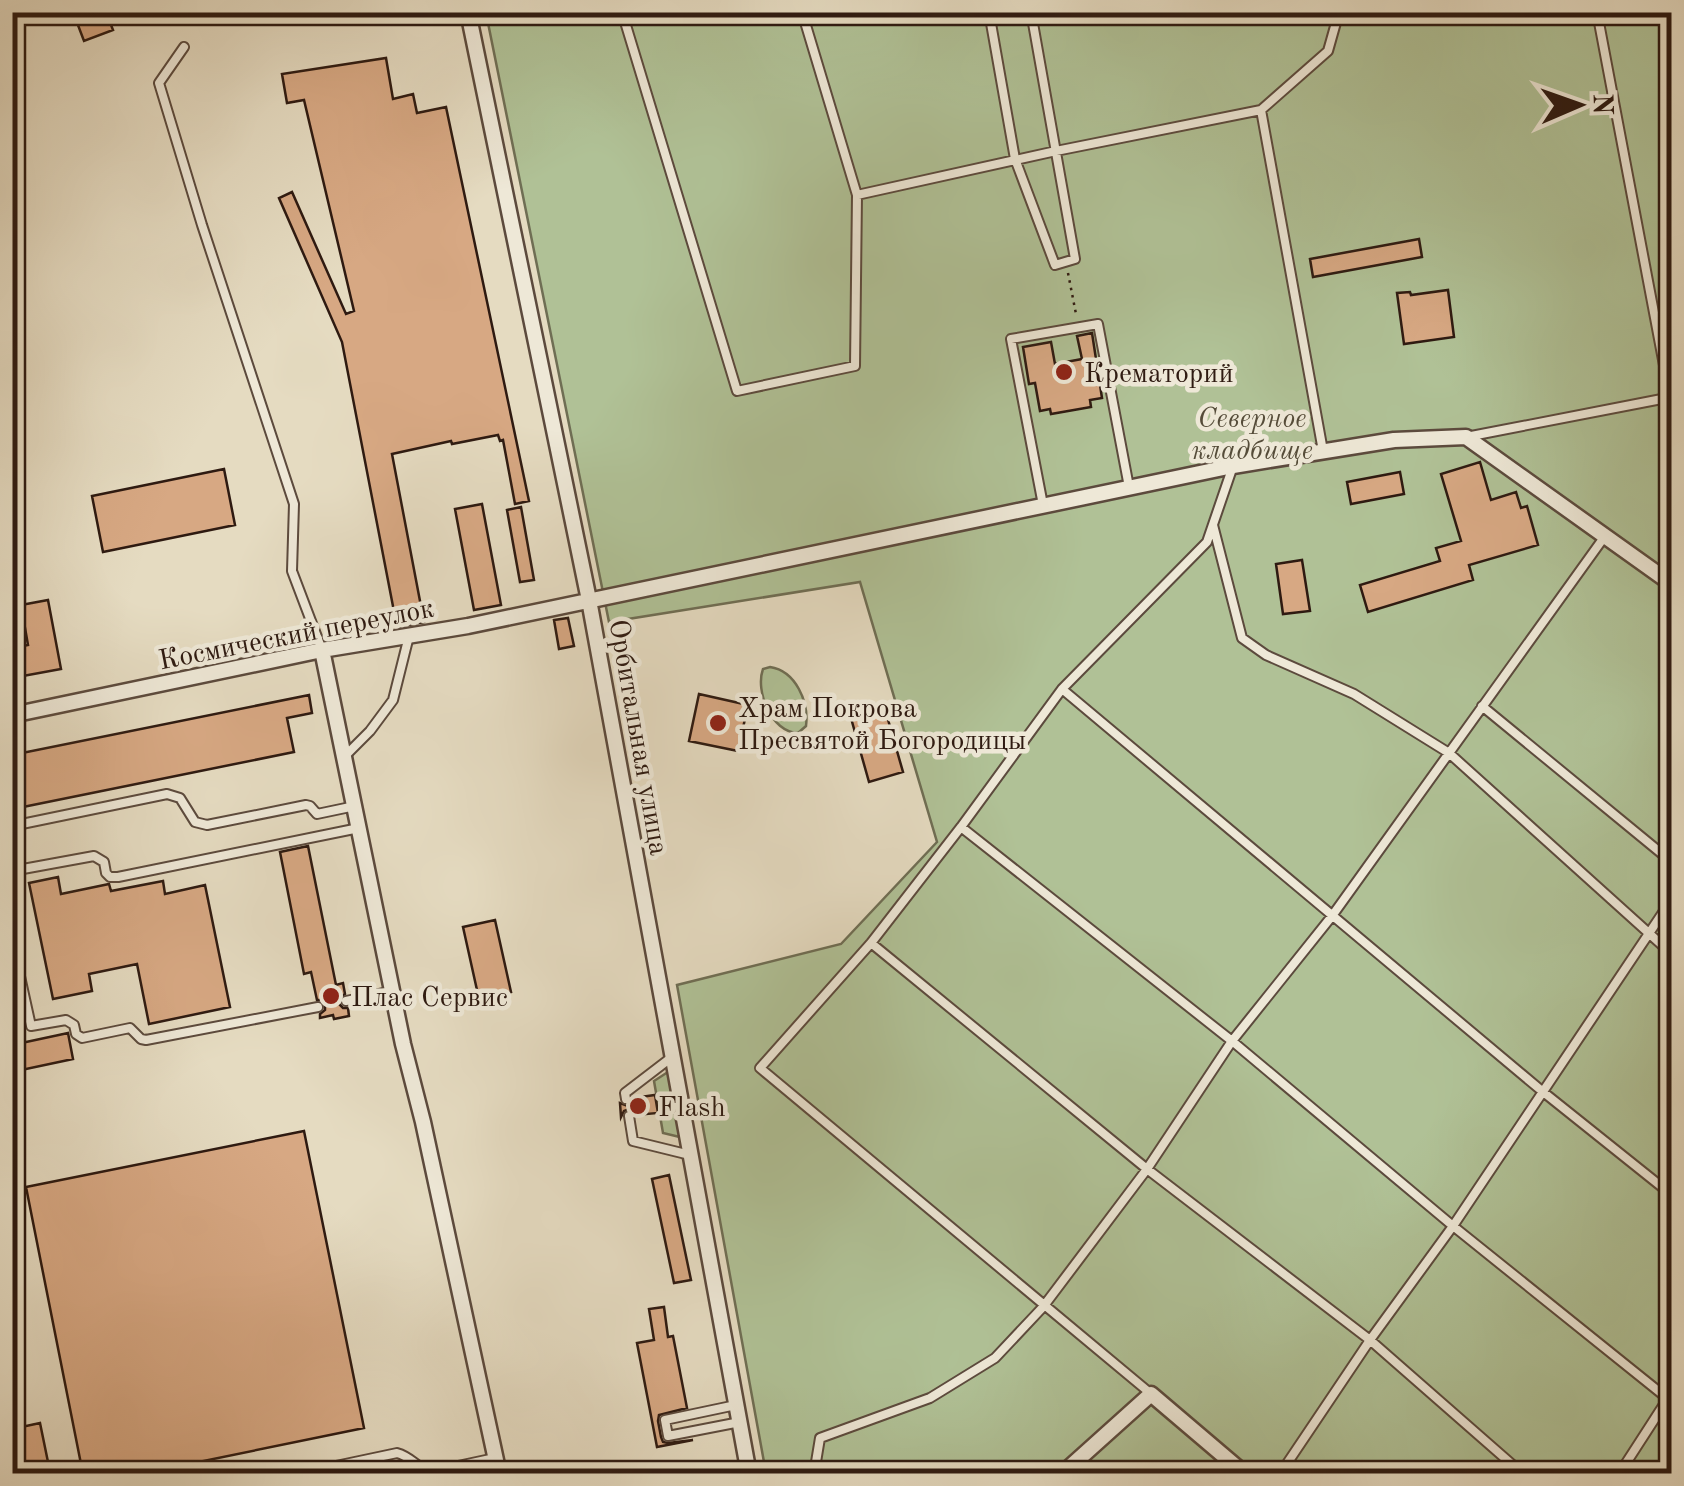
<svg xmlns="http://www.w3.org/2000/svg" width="1684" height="1486" font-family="'Old Standard TT',serif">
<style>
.green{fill:#b0c196;stroke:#6f6e54;stroke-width:2.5}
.building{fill:#d7a883;stroke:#2e1a11;stroke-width:2.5}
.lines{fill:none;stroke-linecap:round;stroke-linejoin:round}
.lane-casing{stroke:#5c4a3d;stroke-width:12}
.street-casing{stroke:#5c4a3d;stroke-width:19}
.path{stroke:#2e1a11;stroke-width:2.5;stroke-dasharray:2.5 5;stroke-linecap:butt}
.lane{stroke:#eee8d7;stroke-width:8}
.street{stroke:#eee8d7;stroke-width:14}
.poi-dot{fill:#8f2418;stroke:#eee8d7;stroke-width:4}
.labels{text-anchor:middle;stroke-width:9;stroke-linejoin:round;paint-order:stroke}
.poi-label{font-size:28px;fill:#2e1a11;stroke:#eee8d7;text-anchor:start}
.park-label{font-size:28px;font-style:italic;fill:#554c39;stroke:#eee8d7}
.street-label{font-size:28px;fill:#2e1a11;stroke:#eee8d7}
</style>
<rect width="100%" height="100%" fill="#e5dbc1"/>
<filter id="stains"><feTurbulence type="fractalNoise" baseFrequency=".002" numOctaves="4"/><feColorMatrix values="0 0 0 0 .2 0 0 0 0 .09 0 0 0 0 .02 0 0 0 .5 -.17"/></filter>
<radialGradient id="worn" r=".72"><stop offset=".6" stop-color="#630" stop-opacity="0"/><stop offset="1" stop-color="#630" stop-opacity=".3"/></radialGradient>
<!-- green -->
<path class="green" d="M486,13H1671V1473H766L677,985L841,944L937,842L860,582L609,622Z
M770,667C796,671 809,702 806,726L798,733C771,732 755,691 763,669Z
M671,1070L684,1138L663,1133L654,1081Z"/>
<!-- building -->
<path class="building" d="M73,12H106L113,30L84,41Z
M386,58L393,99L413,94L417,113L446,107L529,501L515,504L503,440L500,441L498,435L452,444L451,441L392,454L424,622L397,627L342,342L279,198L292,192L346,314L354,311L304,100L287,103L282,74Z
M1419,239L1422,257L1313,277L1310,259Z
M1448,290L1454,337L1404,344L1397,293L1410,292L1411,295Z
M1092,333L1102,398L1090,400L1091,407L1051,414L1050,409L1040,411L1035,383L1029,384L1023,347L1051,342L1055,364L1082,359L1077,336Z
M1480,462L1491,500L1516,492L1521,508L1527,506L1538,545L1469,565L1473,580L1368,612L1360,585L1440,561L1436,548L1461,541L1441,474Z
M224,469L235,525L103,552L92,496Z
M1400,472L1404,494L1351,504L1347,482Z
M482,504L501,605L474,610L455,509Z
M521,507L534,580L520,582L507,510Z
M1302,560L1310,611L1283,614L1276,564Z
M48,600L61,669L12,678V648L28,645L21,605Z
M568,618L574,646L559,649L554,620Z
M699,694L748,705L738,751L689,741Z
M309,695L312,713L287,718L294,752L18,808L12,782V755Z
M883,702L903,772L869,782L849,711Z
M308,846L336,985L343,983L345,994L339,998V1004L343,1008H348L349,1016L334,1019L333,1015L320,1018V1014L325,1010V1005L321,1000H317L311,972L304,974L280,852Z
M58,877L61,894L109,884L111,891L163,881L165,894L205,885L230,1007L149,1024L137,964L89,974L92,991L53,999L29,883Z
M495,920L511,992L479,999L463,927Z
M68,1033L73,1059L12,1072V1045Z
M655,1095L658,1113L636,1115L634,1111L629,1109L624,1111L621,1117L620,1103L628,1106L633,1102V1098Z
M304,1131L364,1428L140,1474H83L26,1187Z
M669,1175L691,1280L674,1283L652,1179Z
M664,1307L668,1337L673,1336L687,1408L659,1415L658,1421L661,1437L663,1442L668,1443L693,1440L657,1447L637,1343L654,1340L649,1309Z
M40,1423L48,1462L12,1469V1429Z"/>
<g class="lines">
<!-- lane casing -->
<g class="lane-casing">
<path id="lane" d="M622,12L737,391L855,366L857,195L802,12
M989,12L1015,159L1055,265L1075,259L1031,12
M1597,12L1670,397
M184,47L159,83L202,225L294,504L292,571L322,650
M857,195L1056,151L1261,110
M1466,437L1672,397
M1323,451L1261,110L1328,51L1339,12
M1043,505L1011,339L1098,324L1129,487
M1213,525L1242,638L1266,655L1354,694L1449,753L1672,954
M1062,689L1542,1091L1672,1195
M1482,706L1672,862
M345,756L370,731L393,700L409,636
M12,826L167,794L180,798L195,822L207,825L306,805L310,806L317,814L355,806
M961,827L1232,1041L1453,1226L1672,1402
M12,871L94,856L104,862L106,873L110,877H118L359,828
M12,940L31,1026L66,1020L74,1025L76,1034L82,1038L130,1028L141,1039L146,1040L318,1007
M871,943L1147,1169L1370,1340L1523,1474
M346,1001L392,991
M626,1099L625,1093L672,1057
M629,1116L633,1141L690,1155
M1150,1393L760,1068L871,943L961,827L1062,689L1207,542L1233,466
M736,1405L665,1420L668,1436L740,1422
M298,1474L397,1453C412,1457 417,1468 430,1472L495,1458
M814,1474L820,1438L930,1398L995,1358L1043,1307L1147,1169L1232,1041L1332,916L1605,536
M1280,1474L1370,1340L1453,1226L1672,899
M1619,1474L1672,1392"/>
</g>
<!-- street casing -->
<g class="street-casing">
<path id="street" d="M468,12L589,600L749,1474
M322,650L403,1044L423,1122L499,1474
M12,715L322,650L468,626L1233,466L1394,440L1466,437L1672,584
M1062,1474L1151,1394L1245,1474"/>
</g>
<!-- path -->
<path class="path" d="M1068,273L1076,314"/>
<!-- lane -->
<use href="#lane" class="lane"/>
<!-- street -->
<use href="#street" class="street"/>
</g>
<!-- markers -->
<g class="poi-dot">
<circle cx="1064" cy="372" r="10"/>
<circle cx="718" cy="723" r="10"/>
<circle cx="331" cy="996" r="10"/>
<circle cx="638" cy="1106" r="10"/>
</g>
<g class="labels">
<!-- poi labels -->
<g class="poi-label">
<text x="1084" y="382">Крематорий</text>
<text x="738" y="717">Храм Покрова<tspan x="738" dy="32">Пресвятой Богородицы</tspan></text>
<text x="351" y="1006">Плас Сервис</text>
<text x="658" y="1116">Flash</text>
</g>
<!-- park labels -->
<g class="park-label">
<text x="1252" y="427">Северное<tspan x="1252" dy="32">кладбище</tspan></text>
</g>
<!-- street labels -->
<g class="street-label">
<text transform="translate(296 633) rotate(-11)" y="10">Космический переулок</text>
<text transform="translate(640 737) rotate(80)" y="10">Орбитальная улица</text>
</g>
</g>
<!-- margin -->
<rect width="1684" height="1486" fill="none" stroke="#e5dbc1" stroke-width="50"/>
<rect x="15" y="15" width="1654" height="1456" fill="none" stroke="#2e1a11" stroke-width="5"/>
<rect x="25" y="25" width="1634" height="1436" fill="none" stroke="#2e1a11" stroke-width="2.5"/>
<!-- north arrow -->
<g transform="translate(1579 105) rotate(88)" stroke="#eee8d7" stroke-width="8" paint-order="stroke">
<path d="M0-8L18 38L0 25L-18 38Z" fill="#2e1a11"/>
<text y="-15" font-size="28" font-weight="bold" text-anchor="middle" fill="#2e1a11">N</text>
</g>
<rect width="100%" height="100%" filter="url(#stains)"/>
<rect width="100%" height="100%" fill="url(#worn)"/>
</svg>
